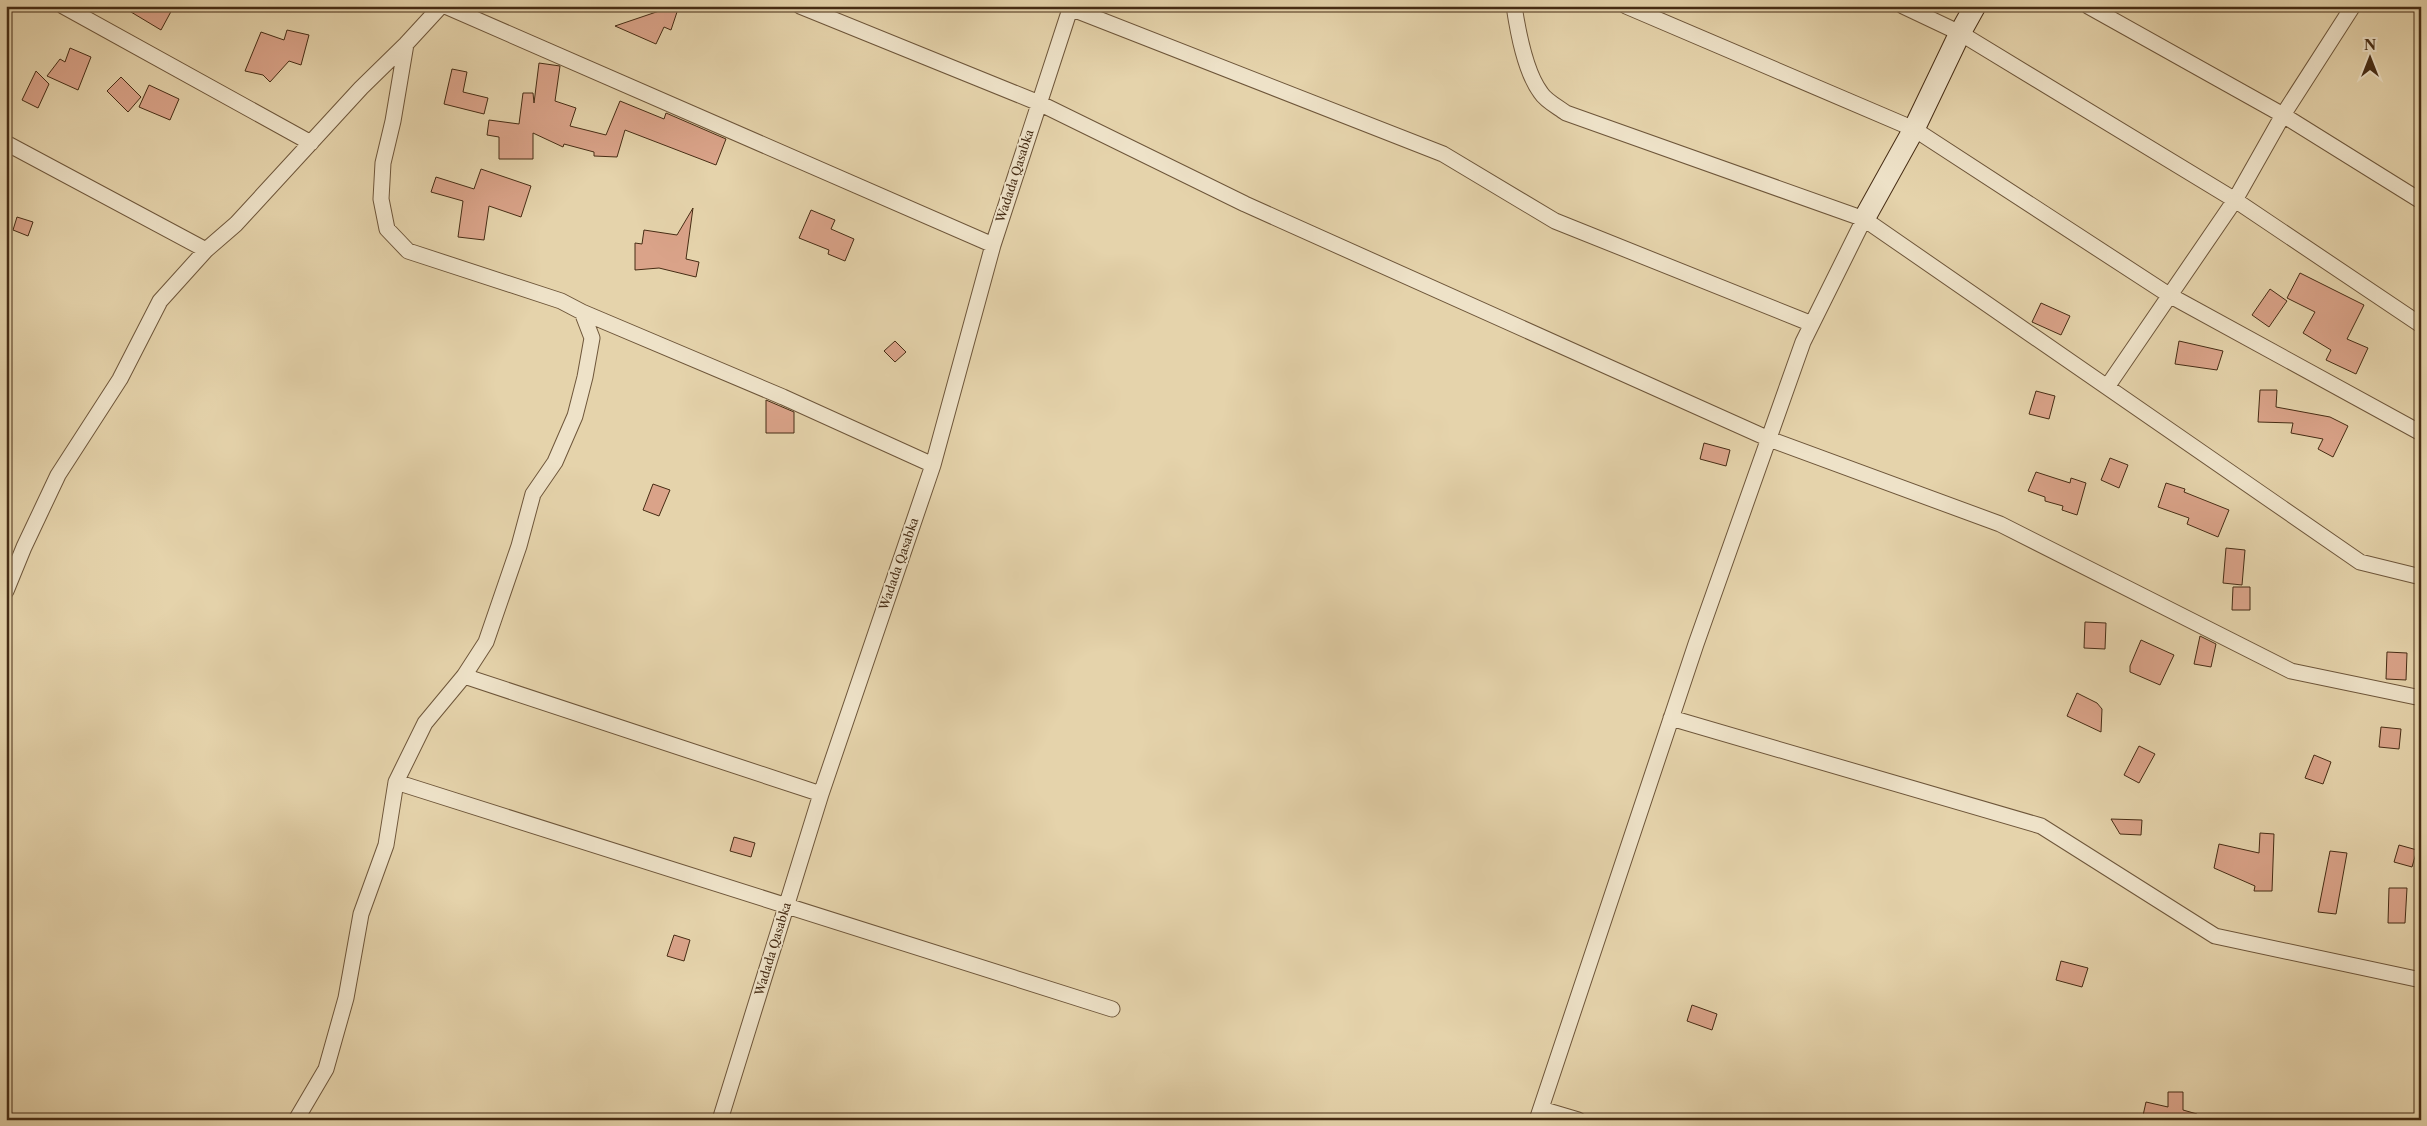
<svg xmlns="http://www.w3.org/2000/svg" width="2427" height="1126" font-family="'Libre Caslon Text',serif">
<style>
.building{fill:#daa389;stroke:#462c14}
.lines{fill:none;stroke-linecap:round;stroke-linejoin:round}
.street-casing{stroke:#6e563a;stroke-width:17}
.secondary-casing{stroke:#462c14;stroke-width:23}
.street{stroke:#eee2c8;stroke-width:15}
.secondary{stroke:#eee2c8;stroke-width:21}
.labels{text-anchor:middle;stroke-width:4;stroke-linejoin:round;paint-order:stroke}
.street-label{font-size:12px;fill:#462c14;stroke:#eee2c8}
</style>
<rect width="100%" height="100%" fill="#e5d3ab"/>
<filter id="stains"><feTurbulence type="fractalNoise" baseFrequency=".004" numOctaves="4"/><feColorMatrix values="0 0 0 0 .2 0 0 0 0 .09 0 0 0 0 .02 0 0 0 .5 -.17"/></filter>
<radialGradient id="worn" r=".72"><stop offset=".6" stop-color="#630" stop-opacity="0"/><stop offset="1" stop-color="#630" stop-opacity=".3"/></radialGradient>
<!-- building -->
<path class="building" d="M121,6H174L161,30Z
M674,6H679L671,30L664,27L656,44L615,26Z
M287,30L309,35L301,65L289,61L270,82L263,75L245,71L261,32L284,40Z
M70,48L91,57L78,90L47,76L60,59L65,62Z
M539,63L560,66L555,101L576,108L570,126L606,135L620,101L664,119L666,113L726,139L716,165L625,130L617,157L594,156V152L564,144L563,147L533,133V159H499V137L487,135L489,120L519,124L523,93H533L534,103Z
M452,69L467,72L463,92L488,98L484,114L444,104Z
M36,71L49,84L38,108L22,100Z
M121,77L141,97L128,112L107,91Z
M149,85L179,99L170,120L139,107Z
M481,169L531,186L521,217L489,206L484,240L458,237L463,201L431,192L436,177L474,189Z
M693,208L686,259L699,262L696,277L659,268L635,270V243L642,244L644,230L677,235Z
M811,210L835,220L831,229L854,239L845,261L828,254L829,250L799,238Z
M17,217L33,222L28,236L13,230Z
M2300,273L2364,305L2347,339L2368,348L2356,374L2326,360L2331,350L2303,333L2315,312L2287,298Z
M2270,289L2287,301L2269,327L2252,315Z
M2041,303L2070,316L2061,335L2032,322Z
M895,341L906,352L895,362L884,351Z
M2179,341L2223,351L2217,370L2175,364Z
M2260,390H2277L2276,407L2330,417L2348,426L2333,457L2318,449L2323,439L2291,433L2293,423L2258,422Z
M2036,391L2055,396L2049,419L2029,414Z
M766,400L794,412V433H766Z
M1704,443L1730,450L1726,466L1700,459Z
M2110,458L2128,465L2119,488L2101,480Z
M2036,472L2070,483L2071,478L2086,483L2077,515L2062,510L2063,506L2045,501V497L2028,491Z
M2166,483L2185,489L2184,492L2229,510L2218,537L2187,524L2189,518L2158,507Z
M653,484L670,490L659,516L643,510Z
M2226,548L2245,550L2242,585L2223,583Z
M2233,587H2250V610H2232Z
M2085,622L2106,623L2105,649L2084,648Z
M2200,636L2216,644L2211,667L2194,664Z
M2141,640L2174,655L2160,685L2130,672V666Z
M2387,652L2407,653L2406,680L2386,679Z
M2077,693L2097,703L2102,709L2101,732L2067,716Z
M2381,727L2401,729L2399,749L2379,747Z
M2139,746L2155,754L2139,783L2124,775Z
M2314,755L2331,762L2323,784L2305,778Z
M2111,819L2142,820L2141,835L2120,834Z
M2260,833L2274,834L2272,891H2254L2255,886L2214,868L2219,844L2259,853Z
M734,837L755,843L751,857L730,851Z
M2399,845L2417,850L2412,867L2394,862Z
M2330,851L2347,853L2336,914L2318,912Z
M2389,888H2407L2405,923H2388Z
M674,935L690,940L684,961L667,956Z
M2061,961L2088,968L2082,987L2056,980Z
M1692,1005L1717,1014L1712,1030L1687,1021Z
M2168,1092H2183V1110L2197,1114L2196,1120H2142L2146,1102L2168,1107Z"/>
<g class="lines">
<!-- street casing -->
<g class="street-casing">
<path id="street" d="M63,6L311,143
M445,6L993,245
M800,6L1039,103L1245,204L1769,439L2000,524L2291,671L2421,698
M1514,6C1518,32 1525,72 1541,93C1546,101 1558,107 1566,113L1864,219L2360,562L2421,577
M1626,6L1914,129L2169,295L2421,433
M1903,6L1960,33L2235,200L2421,325
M2088,6L2283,115L2353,6
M1070,8L1443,154L1555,221L1812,324
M6,143L206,250
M582,312L783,397L933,465
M2107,387L2235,200L2283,115L2421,201
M6,591L24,547L58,475L120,379L160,301L206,250L236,224L361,88L406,44L441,6
M464,676L821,794
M1671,718L2041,826L2215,936L2421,980
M396,782L1112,1009
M1541,1109L1578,1120
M296,1120L326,1069L346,998L361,914L386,845L396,782L425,723L464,676L486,642L519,546L533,494L555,462L575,416L585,377L592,338L582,312L561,301L408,251L387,229L381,199L383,163L393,121L406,44
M720,1120L821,794L933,465L993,245L1071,6
M1537,1120L1696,644L1803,342L1864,219"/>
</g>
<!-- secondary casing -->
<g class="secondary-casing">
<path id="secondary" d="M1864,219L1914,129L1960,33L1975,6"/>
</g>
<!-- street -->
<use href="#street" class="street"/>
<!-- secondary -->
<use href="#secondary" class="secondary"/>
</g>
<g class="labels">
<!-- street labels -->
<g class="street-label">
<text transform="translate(1015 176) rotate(-72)" y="4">Wadada Qasabka</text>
<text transform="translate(899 564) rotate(-71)" y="4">Wadada Qasabka</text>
<text transform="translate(773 949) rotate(-73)" y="4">Wadada Qasabka</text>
</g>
</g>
<!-- margin -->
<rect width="2427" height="1126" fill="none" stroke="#e5d3ab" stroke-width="25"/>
<rect x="8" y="8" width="2412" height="1111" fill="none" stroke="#462c14" stroke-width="2.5"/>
<rect x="12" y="12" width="2402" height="1101" fill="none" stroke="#462c14"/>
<!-- north arrow -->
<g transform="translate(2370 58)" stroke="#eee2c8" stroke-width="4" paint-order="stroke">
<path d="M0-4L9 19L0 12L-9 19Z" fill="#462c14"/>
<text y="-8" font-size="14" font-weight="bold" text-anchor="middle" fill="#462c14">N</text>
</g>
<rect width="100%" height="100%" filter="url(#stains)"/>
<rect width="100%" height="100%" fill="url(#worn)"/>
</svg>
